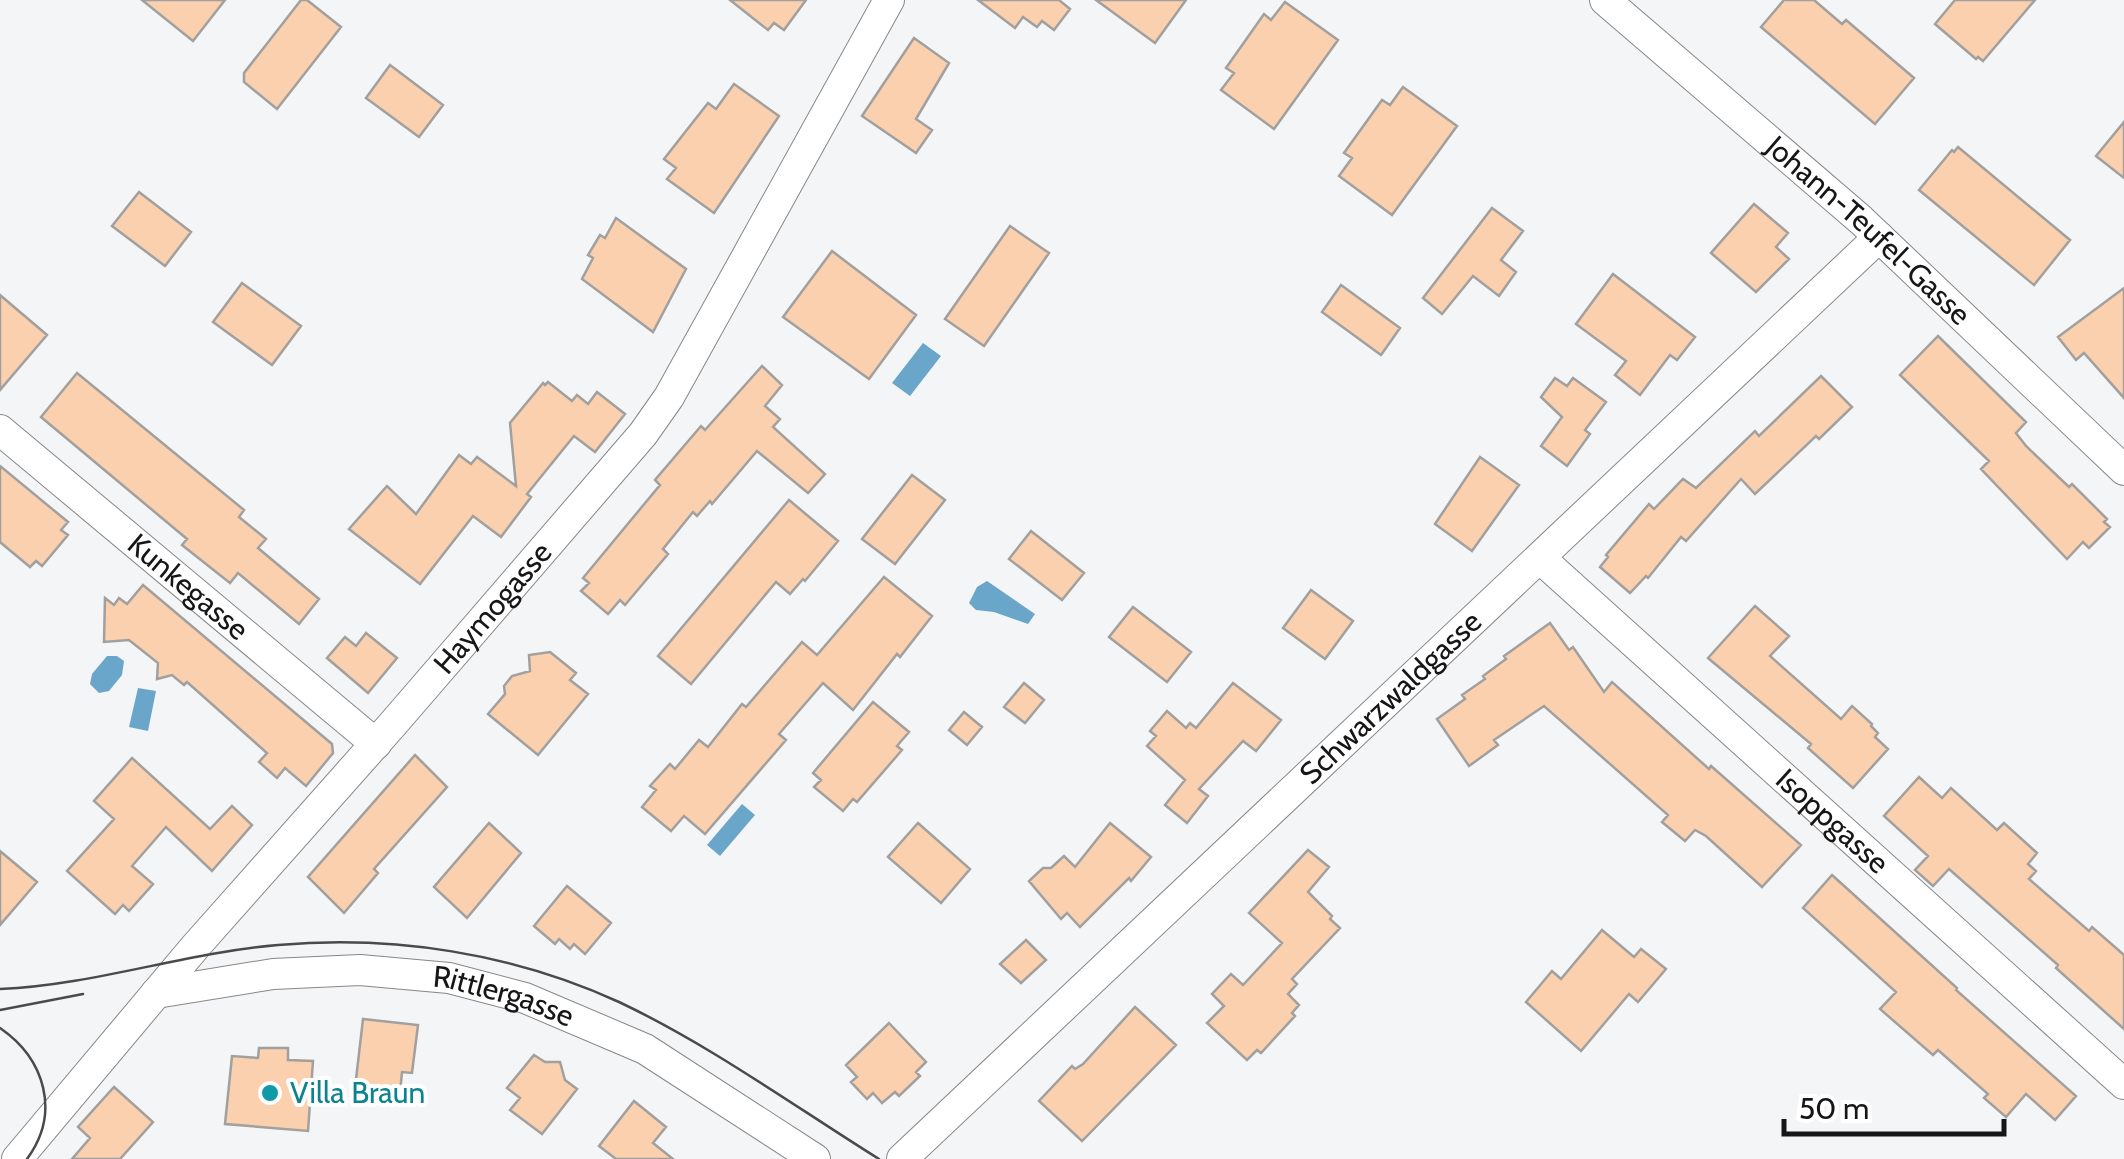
<svg xmlns="http://www.w3.org/2000/svg" width="2124" height="1159" font-family="Cabin,sans-serif">
<style>
.water{fill:#6aa5ca}
.building{fill:#fbd0ae;stroke:#a1a09f;stroke-width:2.5}
.lines{fill:none;stroke-linecap:round;stroke-linejoin:round}
.minor-casing{stroke:#878789;stroke-width:32}
.minor{stroke:#fff;stroke-width:30}
.tram{stroke:#494a4b;stroke-width:2.5}
.culture-dot{fill:#0f9aa8;stroke:#fff;stroke-width:4}
.labels{text-anchor:middle;stroke-width:8;stroke-linejoin:round;paint-order:stroke}
.street-label{font-size:30px;fill:#161617;stroke:#fff}
.culture-label{font-size:30px;fill:#0d838f;stroke:#fff;text-anchor:start}
</style>
<rect width="100%" height="100%" fill="#f4f5f6"/>
<!-- water -->
<path class="water" d="M923,343L941,356L910,396L892,383Z
M987,581L1035,614L1028,624L994,612L976,610L969,603L977,587Z
M107,656H117L124,661L122,675L109,691L99,693L90,684L92,674Z
M138,688L156,691L148,731L129,727Z
M742,804L755,815L720,856L707,845Z"/>
<!-- building -->
<path class="building" d="M142,0H225L193,41Z
M301,0H307L341,27L277,109L244,82V73Z
M730,0H806L784,30L774,23L768,30Z
M978,0H1059L1070,9L1054,30L1042,21L1037,27L1023,17L1015,28Z
M1096,0H1186L1155,43Z
M1784,0H1814L1842,24L1846,20L1914,78L1875,124L1761,27Z
M1955,0H2035L1983,61L1978,57L1976,59L1935,24Z
M1285,2L1338,40L1274,129L1221,90L1234,73L1226,68L1264,14L1271,20Z
M914,38L949,63L916,119L932,130L916,153L862,116Z
M390,65L443,105L419,137L366,98Z
M734,84L779,116L714,213L667,179L676,168L664,159L708,103L716,109Z
M1403,87L1457,126L1392,215L1339,176L1352,158L1344,153L1382,100L1390,105Z
M2124,122V178L2096,156Z
M1958,147L2070,240L2034,285L1919,190L1952,150L1954,152Z
M139,192L191,232L165,266L112,226Z
M1754,204L1788,233L1776,247L1789,259L1756,292L1711,253Z
M1492,208L1523,231L1501,260L1516,272L1499,296L1473,276L1442,314L1423,298Z
M616,218L686,269L653,332L582,279L593,258L588,255L600,235L605,238Z
M1010,226L1049,253L984,346L945,319Z
M832,251L916,315L869,379L783,317Z
M1613,274L1695,337L1677,360L1670,355L1640,395L1615,375L1626,361L1576,324Z
M242,283L301,326L272,365L213,322Z
M1341,285L1400,328L1381,355L1322,312Z
M2124,288V398L2084,353L2076,360L2058,337Z
M0,295L47,335L0,390Z
M1938,336L2026,422L2016,433L2026,446L2069,487L2072,484L2107,519L2104,522L2110,527L2089,548L2083,542L2067,559L1981,469L1989,461L1900,375Z
M762,366L782,385L765,406L780,419L773,427L825,474L808,493L757,451L712,504L710,501L697,516L693,512L663,549L668,554L625,605L620,600L608,614L581,591L589,583L583,578L660,485L655,480L701,426L705,430Z
M77,373L244,510L239,517L266,539L258,548L319,599L299,624L238,573L230,583L182,545L187,539L41,417Z
M1821,376L1852,407L1819,439L1816,436L1755,494L1741,479L1686,541L1681,537L1648,578L1646,576L1630,593L1600,567L1608,557L1606,555L1649,504L1654,509L1683,479L1696,488L1755,431L1759,436Z
M1555,378L1567,386L1573,378L1606,402L1585,430L1590,434L1567,466L1541,446L1562,417L1541,397Z
M548,382L572,401L577,395L588,404L597,392L625,414L595,452L574,436L527,494L531,497L501,537L473,516L420,584L349,529L387,486L416,514L459,455L471,464L477,457L516,486L510,423L543,383L545,385Z
M1480,457L1519,485L1472,551L1435,524Z
M0,466L68,522L61,530L68,535L42,566L36,561L30,567L0,542Z
M912,475L945,500L895,564L862,539Z
M789,500L838,541L805,581L803,579L790,594L776,582L691,684L658,656Z
M1031,531L1084,573L1062,600L1009,559Z
M884,577L932,616L900,657L897,654L853,710L823,683L779,734L786,740L705,834L684,816L671,831L642,807L656,790L650,786L670,764L675,769L699,740L708,747L742,704L746,707L802,642L817,655Z
M143,585L332,744L333,753L306,786L285,768L277,778L259,762L267,753L187,682L184,685L172,675L157,679L158,663L129,640L104,642L105,598L114,605L119,598L127,604Z
M1311,590L1353,621L1325,659L1283,628Z
M1755,606L1789,636L1770,656L1841,719L1852,706L1872,724L1871,726L1878,733L1875,737L1888,749L1853,788L1808,748L1811,744L1708,658Z
M1133,607L1191,652L1167,682L1109,637Z
M1550,623L1569,650L1573,647L1604,692L1612,682L1709,769L1711,766L1801,845L1762,887L1706,836L1695,830L1685,841L1662,822L1668,815L1544,706L1494,740L1498,745L1469,766L1437,719L1465,699L1462,695L1485,679L1483,676L1506,659L1504,656Z
M366,633L397,658L368,693L327,658L345,637L356,646Z
M550,652L576,673L570,680L588,694L538,755L488,714L505,694L504,686L512,676L530,671L529,655Z
M1024,683L1044,700L1025,723L1004,707Z
M1233,683L1281,720L1256,751L1243,741L1199,789L1208,796L1187,823L1165,805L1185,780L1147,746L1156,736L1150,731L1167,711L1186,728L1190,723L1196,728Z
M873,702L909,732L897,746L902,750L857,802L853,799L843,811L814,787L821,780L813,773Z
M964,712L982,727L967,745L949,730Z
M415,755L447,787L374,869L378,873L344,913L308,877Z
M132,758L210,829L232,806L252,825L212,871L166,827L132,866L153,884L129,911L123,905L115,914L67,871L114,819L94,801Z
M1919,777L1942,798L1951,788L1997,830L2004,823L2037,853L2028,864L2036,871L2029,879L2089,931L2092,927L2124,955V1029L2056,968L2058,965L1949,869L1933,886L1915,870L1928,856L1884,816Z
M489,823L521,853L467,918L434,887Z
M918,823L970,869L941,903L888,857Z
M1110,823L1151,857L1131,881L1129,878L1080,927L1067,913L1061,919L1029,881L1043,868H1051L1064,856L1075,867Z
M1308,850L1329,867L1308,892L1332,916L1330,919L1340,928L1292,979L1297,984L1288,994L1299,1005L1292,1013L1295,1016L1261,1053L1257,1050L1247,1060L1207,1023L1224,1006L1212,994L1231,974L1243,985L1282,943L1249,913Z
M0,851L37,882L0,925Z
M1832,875L1957,988L1956,990L2076,1096L2055,1120L2026,1094L2006,1117L1984,1098L1988,1094L1938,1050L1933,1055L1880,1009L1896,992L1803,908Z
M567,886L611,923L585,954L574,944L570,949L559,939L555,944L534,926Z
M1602,930L1634,957L1641,949L1666,969L1638,1002L1629,994L1581,1051L1526,1002L1552,971L1561,979Z
M1026,940L1046,960L1021,983L1000,964Z
M1135,1007L1176,1045L1082,1141L1039,1101L1072,1066L1075,1069L1083,1064Z
M363,1019L418,1025L412,1073L402,1072L400,1093L355,1088Z
M889,1023L926,1062L916,1072L920,1076L899,1096L895,1092L882,1103L873,1093L867,1099L851,1082L857,1077L846,1065Z
M259,1048H288V1060L313,1061L308,1131L225,1124L232,1056L258,1058Z
M534,1055L545,1062H560L565,1080L577,1089L542,1134L510,1110L520,1098L507,1088Z
M114,1087L153,1122L120,1159H72L90,1138L78,1127Z
M634,1101L666,1127L653,1143L673,1159H616L599,1146Z"/>
<g class="lines">
<!-- minor casing -->
<g class="minor-casing">
<g id="minor">
<path id="s1" d="M1605,0L1861,220L2124,470"/>
<path id="s2" d="M0,430L376,744"/>
<path id="s3" d="M1541,559L2124,1084"/>
<path id="s4" d="M156,993L273,974L360,970L449,978L525,998L645,1049L815,1159"/>
<path id="s5" d="M17,1159L195,947L392,725L643,434L669,397L889,0"/>
<path id="s6" d="M902,1159L1879,237"/>
</g>
</g>
<!-- minor -->
<use href="#minor" class="minor"/>
<!-- tram -->
<path class="tram" d="M0,989C94,985 184,953 278,945C394,935 512,953 619,1002C710,1045 794,1106 879,1159
M0,1010L83,994
M0,1028C45,1059 61,1113 27,1159"/>
</g>
<!-- markers -->
<circle class="culture-dot" cx="270" cy="1093" r="10"/>
<g class="labels">
<!-- street labels -->
<g class="street-label">
<text dy="10" stroke="none"><textPath href="#s1" startOffset="350">Johann-Teufel-Gasse</textPath></text>
<text dy="10" stroke="none"><textPath href="#s2" startOffset="245">Kunkegasse</textPath></text>
<text dy="10" stroke="none"><textPath href="#s5" startOffset="728">Haymogasse</textPath></text>
<text dy="10" stroke="none"><textPath href="#s6" startOffset="672">Schwarzwaldgasse</textPath></text>
<text dy="10" stroke="none"><textPath href="#s3" startOffset="392">Isoppgasse</textPath></text>
<text dy="10" stroke="none"><textPath href="#s4" startOffset="352">Rittlergasse</textPath></text>
</g>
<!-- culture labels -->
<g class="culture-label">
<text x="290" y="1103">Villa Braun</text>
</g>
</g>
<!-- scale -->
<path d="M1784 1119v15h220v-15" fill="none" stroke="#161617" stroke-width="5"/>
<text x="1799" y="1119" font-size="30" fill="#161617" stroke="#ffffff" stroke-width="8" paint-order="stroke">50 m</text>
</svg>
